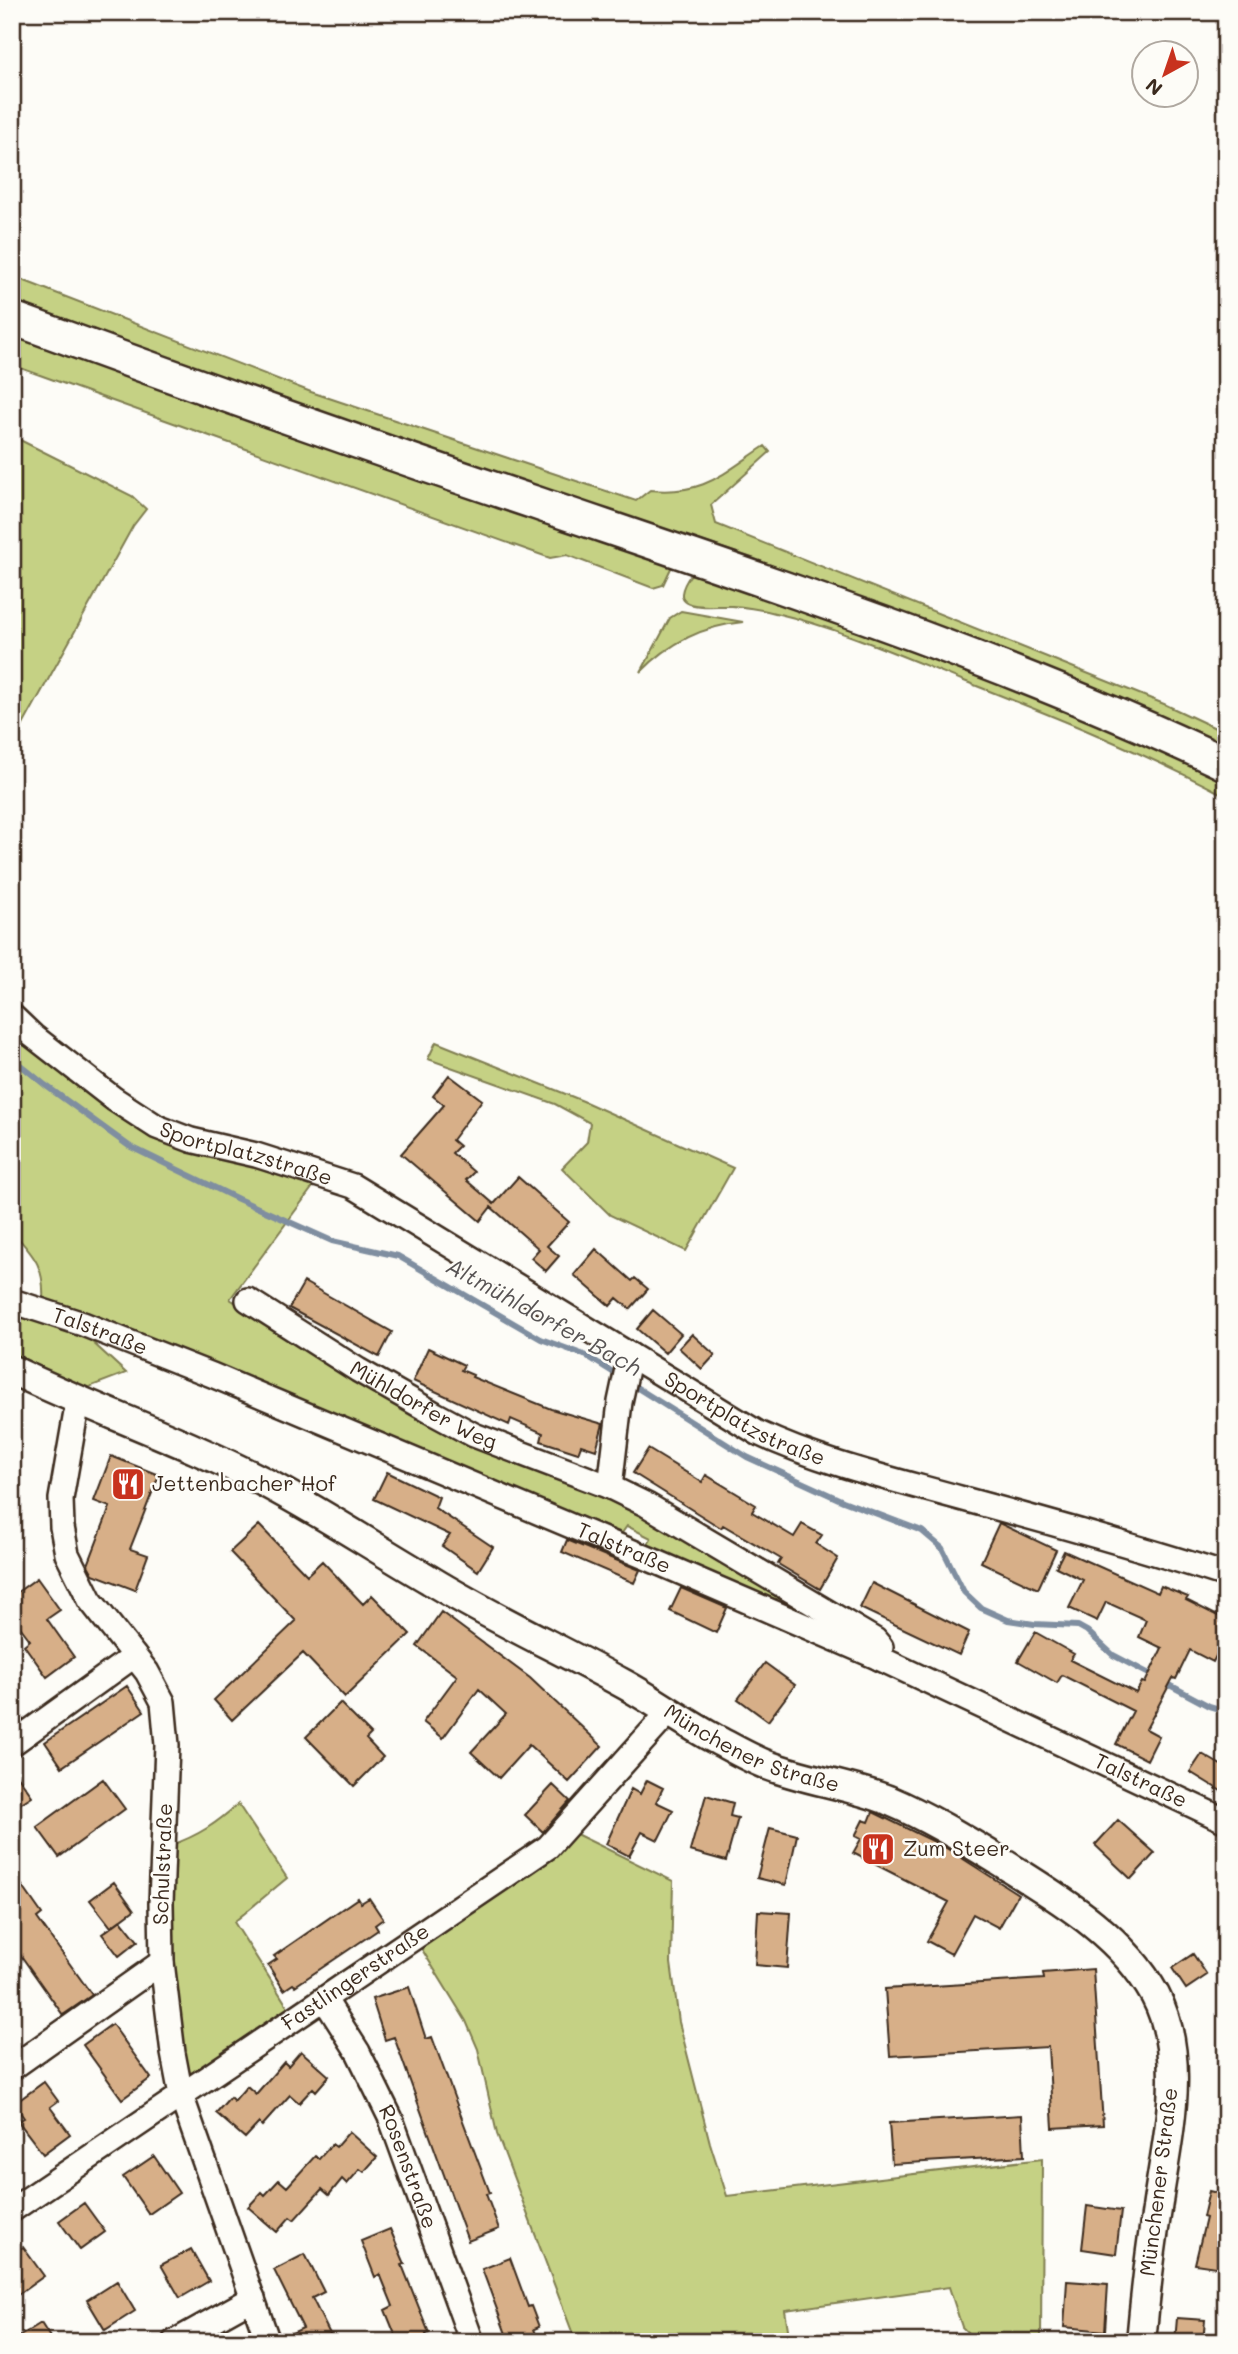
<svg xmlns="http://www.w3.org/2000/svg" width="1238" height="2354" font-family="Mali,sans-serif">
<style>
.green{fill:#c5d184;stroke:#807e51;stroke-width:2}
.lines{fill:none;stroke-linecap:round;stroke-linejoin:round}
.stream{stroke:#7f8ea0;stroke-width:6}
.building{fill:#d7af88;stroke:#3b2a1e;stroke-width:2}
.minor-casing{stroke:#3b2a1e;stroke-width:28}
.tertiary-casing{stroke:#3b2a1e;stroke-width:33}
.secondary-casing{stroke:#3b2a1e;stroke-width:37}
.minor{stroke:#fdfcf7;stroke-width:23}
.tertiary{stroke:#fdfcf7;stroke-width:28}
.secondary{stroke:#fdfcf7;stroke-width:32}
.labels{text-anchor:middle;stroke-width:5;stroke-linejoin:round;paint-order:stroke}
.street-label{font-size:21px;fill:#3b2a1e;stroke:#fdfcf7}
.poi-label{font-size:21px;fill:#3b2a1e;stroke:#fdfcf7;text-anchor:start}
.water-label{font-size:23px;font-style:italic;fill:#585454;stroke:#fdfcf7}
</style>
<rect width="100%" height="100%" fill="#fdfcf7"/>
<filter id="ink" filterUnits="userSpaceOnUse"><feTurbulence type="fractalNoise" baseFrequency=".0143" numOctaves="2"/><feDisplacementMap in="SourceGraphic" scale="14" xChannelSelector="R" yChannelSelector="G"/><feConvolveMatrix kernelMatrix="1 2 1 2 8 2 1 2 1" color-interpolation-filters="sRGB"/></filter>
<g filter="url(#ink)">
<!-- green -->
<path class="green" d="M12,276L311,392L636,501L650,490C705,495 722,474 765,446L770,452L711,505L716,524L1164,704L1226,733V750L1037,665L752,558L313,411L12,301Z
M12,333L281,433L673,564L663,585L653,588L567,555L550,558L12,365Z
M12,436L132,496L146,509L133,526L12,745Z
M691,574L709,575L937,655L1226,779V796C1141,751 1053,716 964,681C906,658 839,628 779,614C764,610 747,607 732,606C707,605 663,614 691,574Z
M681,611L743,622C703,626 669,643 641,672L670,618Z
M12,1026L97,1095L318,1180L230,1299L387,1400L447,1432L602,1493L659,1520L856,1639L648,1545L651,1538L627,1526L622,1533L43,1301C45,1266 34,1256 12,1231Z
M436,1042L583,1101L733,1168L686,1251L610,1215L562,1168L587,1142L590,1123L555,1104L428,1059Z
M12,1311L79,1330L126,1373L84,1389L21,1357L12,1351Z
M238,1804L287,1878L234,1922L291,2012L193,2074L186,2070L170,1965L171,1845C198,1836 217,1823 238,1804Z
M574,1833L673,1881L671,1963L679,2022L710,2143L727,2196L1042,2159L1041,2342H977L962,2327L949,2287L785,2310L790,2342H576L497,2134L478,2049L466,2021L418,1943Z"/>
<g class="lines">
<!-- stream -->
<path class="stream" d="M12,1058L45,1085L129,1146L238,1199L332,1241L398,1256L541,1339L587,1356L619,1376
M628,1382L747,1457L843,1501L922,1531L942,1548L964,1592L981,1608L1008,1620L1034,1624L1078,1626L1087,1631L1113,1655L1155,1677
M1164,1682L1209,1706L1226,1711"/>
</g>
<!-- building -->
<path class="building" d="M449,1075L482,1100L452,1140L459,1146L452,1153L474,1172L466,1180L494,1204L518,1177L569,1222L547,1246L559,1256L546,1271L531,1258L539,1249L491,1207L480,1221L401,1154L444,1105L433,1096Z
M596,1249L632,1281L635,1278L648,1289L630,1309L617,1298L610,1306L574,1275Z
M304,1282L392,1332L379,1357L289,1308Z
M653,1310L681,1334L665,1353L637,1329Z
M692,1334L715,1355L702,1369L679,1348Z
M428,1348L464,1365L461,1370L473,1375L472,1377L551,1409L603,1424L596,1450L581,1445L578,1453L541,1441L543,1433L511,1419L509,1425L413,1381Z
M648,1449L702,1482L706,1475L756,1505L752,1512L794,1537L802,1524L822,1535L816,1544L838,1558L820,1589L778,1564L781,1559L723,1525L721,1528L633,1473Z
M111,1456L159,1475L130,1549L148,1555L135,1590L93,1574L88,1565L110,1507L94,1501Z
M387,1472L439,1497L435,1508L493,1547L478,1571L442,1546L450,1535L374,1499Z
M999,1523L1056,1550L1038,1589L981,1562Z
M259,1525L307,1575L322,1561L363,1604L372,1595L410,1634L345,1697L303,1653L232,1720L214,1700L296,1621L230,1552Z
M567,1540L640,1570L634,1583L562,1552Z
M1064,1551L1158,1593L1161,1586L1188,1597L1186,1600L1226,1620V1636L1213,1662L1190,1650L1176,1679L1173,1678L1146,1729L1159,1736L1147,1760L1116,1744L1133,1711L1062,1675L1057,1683L1018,1661L1035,1632L1074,1654L1070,1660L1136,1693L1142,1682L1145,1683L1162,1648L1139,1637L1146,1620L1106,1602L1097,1621L1069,1608L1083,1580L1056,1567Z
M37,1578L60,1610L47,1619L74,1657L47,1677L24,1645L30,1640L12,1616V1596Z
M872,1583L969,1632L959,1655L860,1608Z
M681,1588L727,1608L716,1633L670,1611Z
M441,1612L530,1678L602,1746L569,1782L529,1745L499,1778L471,1752L506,1714L479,1689L443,1738L423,1722L457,1676L417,1646Z
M765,1663L795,1685L768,1721L738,1699Z
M127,1686L144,1711L62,1767L45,1742Z
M340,1703L371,1734L366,1739L383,1757L354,1786L306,1737Z
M1202,1754L1226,1768V1794L1190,1772Z
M12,1768L32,1796L12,1809Z
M103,1779L125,1809L59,1857L37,1827Z
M647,1780L663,1788L656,1802L673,1810L658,1840L642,1832L629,1856L606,1844L631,1789L640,1794Z
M553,1785L570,1801L543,1832L525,1815Z
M706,1795L733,1803L730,1816L738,1818L726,1861L690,1851Z
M873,1812L943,1846L1018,1894L999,1928L973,1914L951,1954L927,1941L949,1902L853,1853L861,1839L855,1836L863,1820L869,1822Z
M1118,1820L1155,1853L1131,1879L1095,1845Z
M770,1828L797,1835L786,1885L757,1878Z
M12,1871L42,1914L37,1918L92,1995L63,2015L12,1943Z
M114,1882L134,1910L111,1927L90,1900Z
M358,1898L361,1903L369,1898L383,1919L375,1925L378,1930L295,1986L293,1984L284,1990L268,1965L277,1959L274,1956Z
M758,1911L791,1913L787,1968L755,1965Z
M121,1920L138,1941L119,1956L102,1934Z
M1193,1954L1207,1975L1186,1989L1172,1968Z
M1093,1969L1103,2125L1053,2128L1048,2047L890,2056L885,1989L1044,1979L1043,1973Z
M409,1987L426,2039L432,2037L454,2097L490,2193L486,2194L499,2229L468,2241L394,2037L385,2040L372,1999Z
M112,2024L151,2078L122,2099L83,2045Z
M301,2051L329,2076L316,2091L313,2088L299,2103L290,2095L262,2126L259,2123L245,2138L216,2113L230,2097L234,2101L247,2086L256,2094L284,2062L288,2066Z
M44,2082L58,2101L50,2107L70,2134L43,2154L18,2121L24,2118L14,2104Z
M1022,2115L1024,2156L892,2164L889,2123Z
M349,2132L377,2157L364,2172L360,2169L347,2184L342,2179L329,2195L322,2189L294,2220L290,2217L277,2232L248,2207L262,2192L265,2195L279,2180L287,2187L315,2156L319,2159L332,2144L336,2147Z
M154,2156L179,2193L149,2214L123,2177Z
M1209,2191L1226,2195V2251L1222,2268L1195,2264L1206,2218L1203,2217Z
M84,2203L105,2232L80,2250L59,2221Z
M1087,2206L1121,2211L1116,2254L1082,2249Z
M390,2229L405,2264L402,2265L429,2333L426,2334L429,2342H398L385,2310L393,2306L380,2274L375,2277L361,2241Z
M23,2247L44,2276L12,2299V2254Z
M191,2249L209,2281L180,2298L161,2265Z
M305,2254L324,2292L312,2298L334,2342H282L281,2338L303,2328L274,2270Z
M510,2258L528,2307L531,2306L539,2327L534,2329L539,2342H509L482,2269Z
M117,2281L135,2311L105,2330L87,2300Z
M1067,2281L1108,2284L1105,2331L1064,2327Z
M1177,2318L1205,2320L1203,2342H1175Z
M41,2323L53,2342H12V2341Z"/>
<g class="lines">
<!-- minor casing -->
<g class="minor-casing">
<g id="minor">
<path id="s1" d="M12,1016L33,1036L114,1099L157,1127L191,1140L256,1155L353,1186L758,1433C822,1463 892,1479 960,1498C1049,1522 1138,1547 1226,1575"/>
<path id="s2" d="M248,1300L358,1370L435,1414L474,1435L610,1487L647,1505L875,1640L881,1647L879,1658"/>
<path id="s3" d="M12,1301L83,1324L212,1375L659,1563L879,1658L1226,1821"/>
<path d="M78,1401L61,1499L62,1527L67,1554L90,1600L147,1672L163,1702L167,1745L161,1903L162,1962L173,2053L181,2095L268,2342"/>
<path d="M610,1487L620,1402L630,1355"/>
<path d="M12,1744L134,1656"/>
<path id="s4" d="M325,2000L358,2052L391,2119L472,2342"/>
<path d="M12,2068L162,1962"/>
<path id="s5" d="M12,2210L548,1847L670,1711"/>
<path d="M174,2342L253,2298"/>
</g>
</g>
<!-- tertiary casing -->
<g class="tertiary-casing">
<g id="tertiary">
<path id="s6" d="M12,1370C95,1410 183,1440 264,1482C321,1512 375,1548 430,1580C492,1618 558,1648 622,1683C654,1700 683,1722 715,1739C732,1748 749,1758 767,1765C806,1780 849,1785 888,1800C926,1816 962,1838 998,1860C1055,1896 1121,1933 1155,1995C1189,2059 1166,2142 1157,2209C1150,2253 1145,2297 1141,2342"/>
</g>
</g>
<!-- secondary casing -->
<g class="secondary-casing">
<path id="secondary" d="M12,318C187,382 363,445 539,504C771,583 1004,659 1226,764"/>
</g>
<!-- minor -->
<use href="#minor" class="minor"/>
<!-- tertiary -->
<use href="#tertiary" class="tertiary"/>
<!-- secondary -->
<use href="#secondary" class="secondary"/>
</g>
</g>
<!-- icons -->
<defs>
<g id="restaurant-square" transform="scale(1.75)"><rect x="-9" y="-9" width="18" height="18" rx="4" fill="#c8321e" stroke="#fdfcf7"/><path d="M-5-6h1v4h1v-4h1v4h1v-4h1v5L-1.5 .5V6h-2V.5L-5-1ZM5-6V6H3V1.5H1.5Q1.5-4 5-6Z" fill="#fff"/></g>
</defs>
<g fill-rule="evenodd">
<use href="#restaurant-square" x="128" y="1484"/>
<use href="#restaurant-square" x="878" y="1849"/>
</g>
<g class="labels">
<!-- street labels -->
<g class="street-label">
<text dy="7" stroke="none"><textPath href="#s1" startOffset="276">Sportplatzstraße</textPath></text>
<text dy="7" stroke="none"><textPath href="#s3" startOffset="93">Talstraße</textPath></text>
<text dy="7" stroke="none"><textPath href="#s2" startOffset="205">Mühldorfer Weg</textPath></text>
<text dy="7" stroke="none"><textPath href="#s1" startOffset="844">Sportplatzstraße</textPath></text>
<text dy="7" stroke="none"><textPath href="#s3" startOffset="660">Talstraße</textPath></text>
<text dy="7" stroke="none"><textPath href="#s6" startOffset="833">Münchener Straße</textPath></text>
<text dy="7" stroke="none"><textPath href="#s3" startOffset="1227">Talstraße</textPath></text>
<text transform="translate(163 1864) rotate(-88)" y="7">Schulstraße</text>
<text dy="7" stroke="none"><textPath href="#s5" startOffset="415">Fastlingerstraße</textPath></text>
<text dy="7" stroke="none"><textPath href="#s4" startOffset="187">Rosenstraße</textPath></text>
<text transform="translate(1159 2182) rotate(-83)" y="7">Münchener Straße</text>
</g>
<!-- poi labels -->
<g class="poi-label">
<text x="152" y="1491">Jettenbacher Hof</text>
<text x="903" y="1856">Zum Steer</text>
</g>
<!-- water labels -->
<g class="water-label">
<text transform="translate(544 1317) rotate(29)" y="8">Altmühldorfer Bach</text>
</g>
</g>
<!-- margin -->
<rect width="1238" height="2354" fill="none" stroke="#fdfcf7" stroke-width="42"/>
<rect x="21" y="21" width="1196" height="2312" fill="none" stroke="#3b2a1e" stroke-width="2.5" filter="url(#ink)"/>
<!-- north arrow -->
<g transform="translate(1165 74) rotate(220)"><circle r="33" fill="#fdfcf7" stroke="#afa8a0" stroke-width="2"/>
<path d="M0-5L12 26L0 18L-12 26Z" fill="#c8321e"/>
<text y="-10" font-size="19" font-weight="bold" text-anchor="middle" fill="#3b2a1e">N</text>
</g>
</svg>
